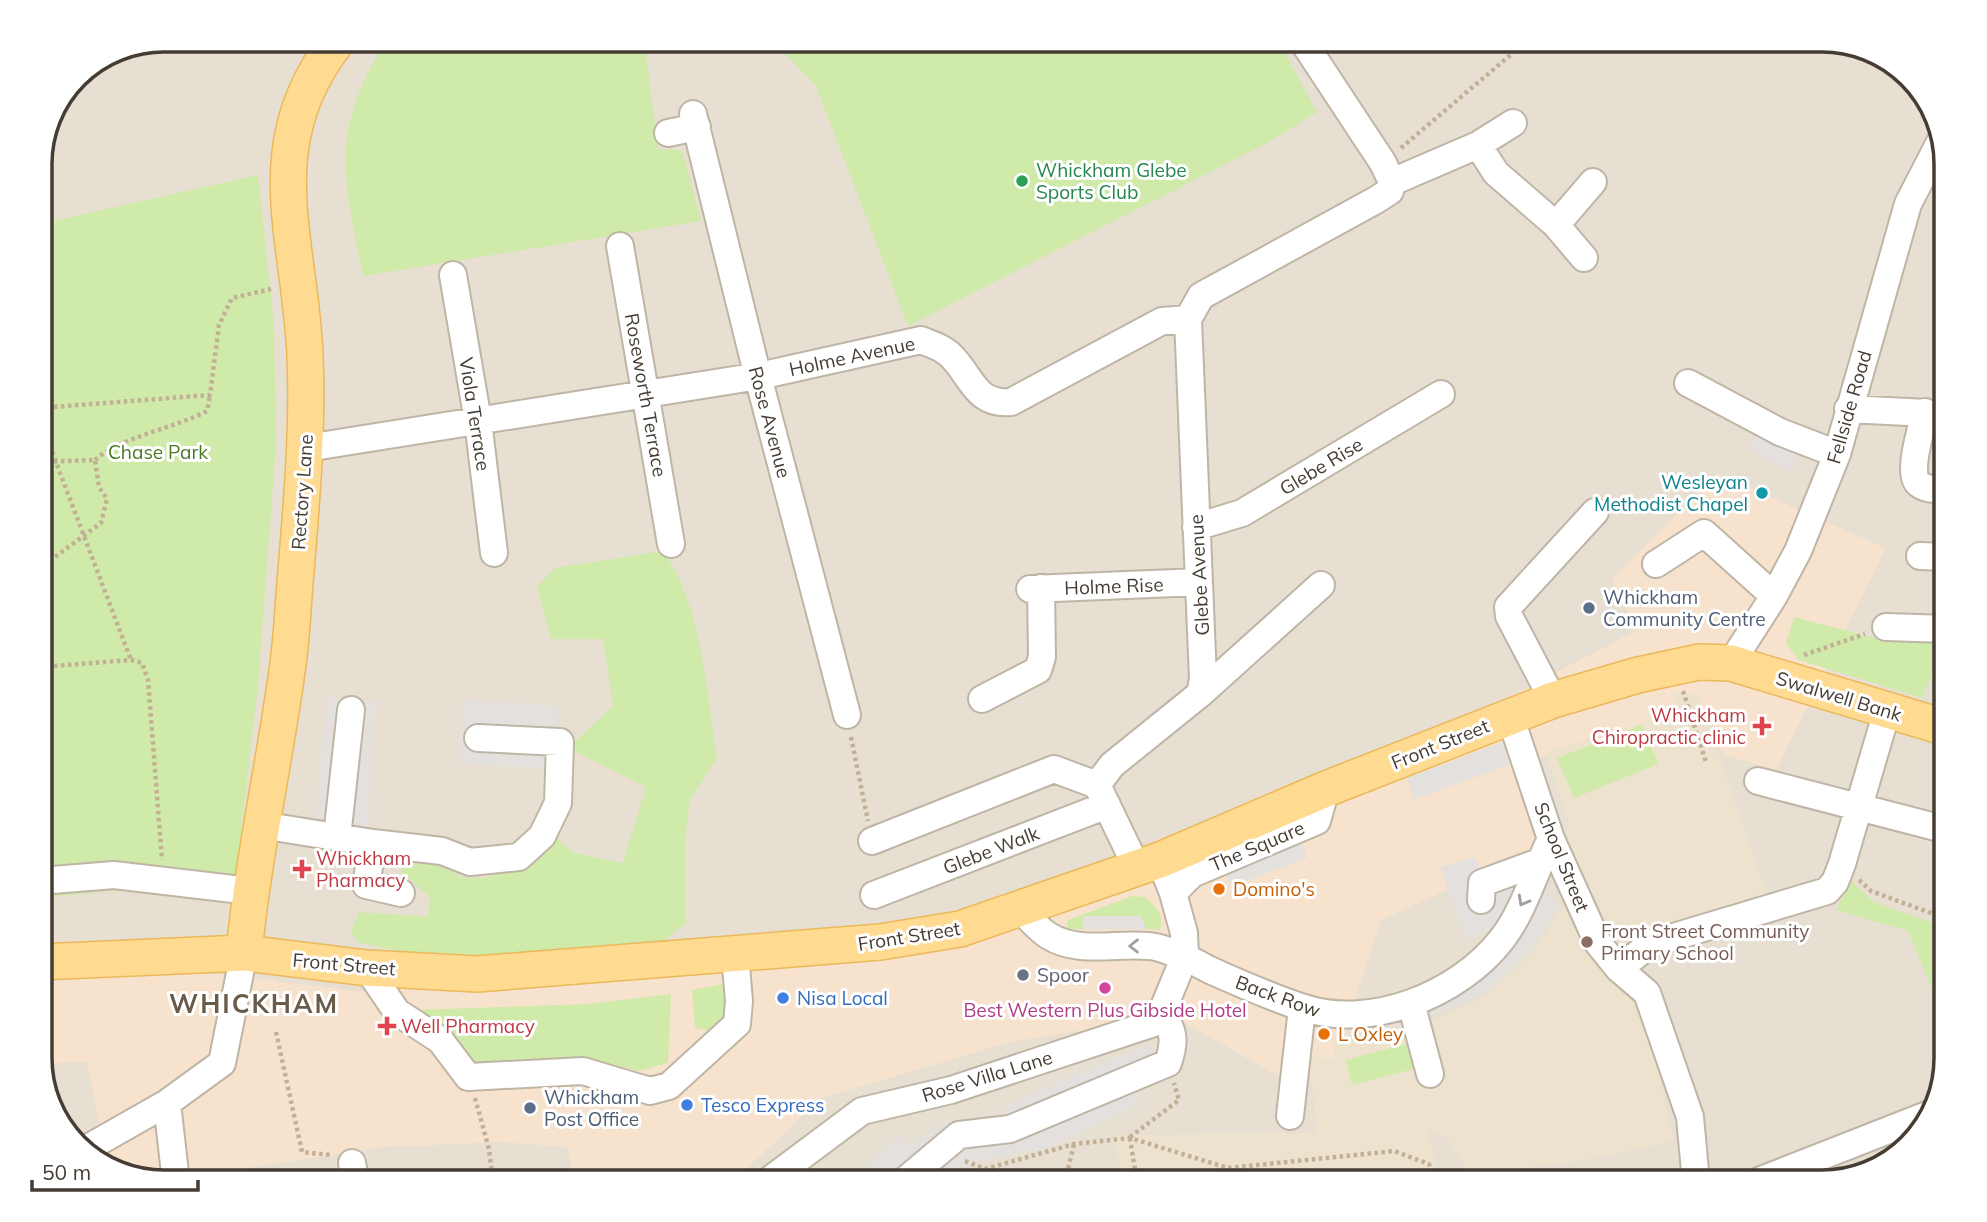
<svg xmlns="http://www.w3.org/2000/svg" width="1987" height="1222" font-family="Mulish,sans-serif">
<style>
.residential{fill:#e7dfd1}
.commercial{fill:#f7e3cd}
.education{fill:#ede2cd}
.green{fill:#d0eaa9}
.parking{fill:#e3e0dd}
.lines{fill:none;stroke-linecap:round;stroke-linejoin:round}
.minor-casing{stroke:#bfb5a6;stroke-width:30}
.major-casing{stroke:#ebb85a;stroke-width:38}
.path{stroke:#c2b096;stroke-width:4.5;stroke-dasharray:3.5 3.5;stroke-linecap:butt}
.minor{stroke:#fff;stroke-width:26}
.major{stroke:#ffda91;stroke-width:35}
.oneway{stroke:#a29e99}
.leisure-dot{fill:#2e9e5b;stroke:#fff;stroke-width:2.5}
.culture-dot{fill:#0f9aa8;stroke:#fff;stroke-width:2.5}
.service-dot{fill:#5c6f8a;stroke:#fff;stroke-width:2.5}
.health-dot{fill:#e0444e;stroke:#fff;stroke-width:2.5}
.food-dot{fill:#e8710a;stroke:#fff;stroke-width:2.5}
.education-dot{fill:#8d6e63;stroke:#fff;stroke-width:2.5}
.worship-dot{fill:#6b7280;stroke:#fff;stroke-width:2.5}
.hotel-dot{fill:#d1479c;stroke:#fff;stroke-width:2.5}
.shop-dot{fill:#3f7fe0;stroke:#fff;stroke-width:2.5}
.labels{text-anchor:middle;stroke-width:6;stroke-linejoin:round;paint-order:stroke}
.leisure-label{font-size:19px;fill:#27864d;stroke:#fff;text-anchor:start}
.street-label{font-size:19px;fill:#453d33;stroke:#fff}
.park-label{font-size:19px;fill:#497a23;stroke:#fff}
.culture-label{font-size:19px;fill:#0d838f;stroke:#fff;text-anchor:end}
.service-label{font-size:19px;fill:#4e5e75;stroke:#fff;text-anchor:start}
.health-label{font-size:19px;fill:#be3a42;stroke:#fff;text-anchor:start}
.food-label{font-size:19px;fill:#c56008;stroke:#fff;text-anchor:start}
.education-label{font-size:19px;fill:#785e54;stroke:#fff;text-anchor:start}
.worship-label{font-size:19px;fill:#5b616d;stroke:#fff;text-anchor:start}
.shop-label{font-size:19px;fill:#366cbe;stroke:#fff;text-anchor:start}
.hotel-label{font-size:19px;fill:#b23c85;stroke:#fff}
.district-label{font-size:26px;font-weight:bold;letter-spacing:2px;fill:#695b4a;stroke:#fff}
.rim{fill:none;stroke:#453d33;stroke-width:3.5}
</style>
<rect width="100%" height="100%" fill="#f3eee4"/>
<!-- residential -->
<path class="residential" d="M164,40H1823L1885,57L1930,102L1947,157V1058L1930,1120L1885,1165L1823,1182H164L102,1165L57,1120L40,1066V156L77,76L117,50Z"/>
<!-- commercial -->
<path class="commercial" d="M1717,474L1886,548L1776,770L1722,754L1707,711L1535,759L1554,800L1530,852L1381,920L1330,1074L1282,1078L1173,1016L1010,1042L822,1098L732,1182H575L567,1147L500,1142L384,1147L162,1181L105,1155L87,1061L40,1064V977L191,971L365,992L933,943L1435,735L1636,631L1612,579Z"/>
<!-- education -->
<path class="education" d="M1671,693L1697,694L1767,894L1687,917L1606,958L1643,1005L1674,1141L1585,1160L1471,1176L1448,1139L1428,1129L1439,1182H1123L1115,1135L1316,1133L1310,1056L1333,1059L1337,1028L1386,1030L1427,1023L1484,997L1533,952L1562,906L1568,821L1545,752L1678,712Z"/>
<!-- green -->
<path class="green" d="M386,40H655L645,46L658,149L682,150L701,221L363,276C343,173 329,135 386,40Z
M772,40H1278L1317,112L1267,143L908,326L816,86Z
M258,175L274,324L276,443L258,685L236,875L215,892L110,891L40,898V224Z
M663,551C703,608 706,691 717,758L690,800L685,839V924L657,946L455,963L357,942L351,931L359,912L428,917L430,897L401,872L399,852L434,858L461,877L487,878L523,860L535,820L574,853L623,863L646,787L568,748L613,706L603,639H551L537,587L555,568Z
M1794,617L1882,640L1944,643L1922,698L1799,660L1786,644Z
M1642,725L1658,764L1574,798L1557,758Z
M1851,881L1874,902L1947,928V1003L1939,1006L1908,931L1836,910Z
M1132,896L1145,897C1155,906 1165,915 1160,930L1146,929L1141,916H1083V929H1067L1068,920Z
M722,984L727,1021L711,1031L695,1028L692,990Z
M671,994L668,1063L639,1071L595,1060L481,1069L450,1037L412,1010L589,1004Z
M1414,1042L1421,1067L1352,1085L1346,1060Z"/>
<!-- parking -->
<path class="parking" d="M1764,418L1807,433L1791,471L1749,450Z
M328,697L375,701L368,832L315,825Z
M463,700L558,706L554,769L459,763Z
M1503,742L1510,765L1414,799L1407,778Z
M1301,841L1307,858L1231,887L1225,872Z
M1475,857L1483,877H1517L1501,924L1467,941L1440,867Z
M1539,888L1559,905L1531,950L1483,994L1421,1020L1417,1005Z
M1083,916H1141L1146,929H1083Z
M1150,1043L1156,1058L1135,1089L1139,1105L1049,1147L978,1161L953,1182H848L898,1136L909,1146L946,1122L1005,1118L1006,1105Z"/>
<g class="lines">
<!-- minor casing -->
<g class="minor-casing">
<path id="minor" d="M1302,40L1383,163L1392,182
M693,114L755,365L847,715
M668,133L697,127
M1478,145L1496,173L1556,225L1584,258
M1392,182L1478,145L1513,123
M1556,225L1593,182
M620,246L671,544
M453,275L478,421L494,553
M1688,383L1780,432L1837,454
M1848,409L1947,414
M1925,412C1922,427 1906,475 1919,484C1926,490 1938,489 1947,490
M307,448L759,376L921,340C933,345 945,348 954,359C973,380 977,405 1011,402L1162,321L1188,319
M1196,527L1242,513L1441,394
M1920,556L1947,557
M1656,564L1704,533L1774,596
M1030,589L1199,582
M1886,627L1947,629
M1731,663L1774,596L1798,551L1837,454L1908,204L1941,140
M1200,694L1321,585
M982,699L1038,670L1042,657L1041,588
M1553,700L1509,616L1508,607L1595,512
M1510,716L1551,839L1598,943L1619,969L1647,993L1690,1117L1696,1182
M1758,781L1947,830
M1097,785L1112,765L1200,694L1203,679L1188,319L1201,296L1376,200L1390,191L1392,182
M261,825L373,843L366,885L401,893
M337,837L351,710
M872,841L1054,769L1097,785L1137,868
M373,843L442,851L470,862L519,857L542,836L558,803L560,742L478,738
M40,881L114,875L250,891
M1173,893L1192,874L1317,821L1326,789
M874,895L1107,805
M1481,900L1482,883L1539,862
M1022,911C1030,919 1039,930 1049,936C1078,954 1116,943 1148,946C1157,946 1166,950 1174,953C1188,957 1199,965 1212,971C1241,984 1271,997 1301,1007C1369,1031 1459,995 1502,939C1525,909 1534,872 1551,839
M367,968L397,1012L440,1040L468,1077L583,1071L650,1091L669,1086L737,1024L739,1001L735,955
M1619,969L1650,944L1827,891L1835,882L1842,864L1887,711
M1411,1003L1430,1074
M167,1103L176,1182
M1290,1116L1302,1008
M86,1149L167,1103L222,1063L244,953
M352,1163L356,1182
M767,1182L862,1111L951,1090L1151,1024L1161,1014L1185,956L1184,933L1173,893L1160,860
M903,1182L959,1135L1010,1129L1168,1063C1175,1043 1175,1030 1161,1014
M1756,1182L1932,1113"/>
</g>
<!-- major casing -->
<g class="major-casing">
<path id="major" d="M244,953C253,858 274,766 287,671C292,638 293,604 296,571C302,499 308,428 305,355C300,238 255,144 338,40
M40,962L244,953L367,968L477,974L880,942L960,929L1160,860L1326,789L1553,700L1638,675L1699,662L1731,663L1947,728"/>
</g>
<!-- path -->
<path class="path" d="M1401,148L1528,40
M40,408L210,395L219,325L232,298L271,289
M40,449H51L131,660
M95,460C118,438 175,428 207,411L210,395
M40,462L95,460L99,487L107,499L101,523L40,568
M1804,655L1865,634
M40,667L131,660L142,663L148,680L162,860
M1683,691L1706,762
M851,737L868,821
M1859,880L1871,891L1947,919
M276,1032L302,1152L331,1155
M475,1098L489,1149L493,1182
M1130,1137L1179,1100L1174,1083
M1130,1138L1137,1182
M965,1161L985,1169L1074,1144L1130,1138L1228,1168L1394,1151L1429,1164L1436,1182
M1065,1182L1074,1144"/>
<!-- minor -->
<use href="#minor" class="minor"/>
<!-- major -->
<use href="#major" class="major"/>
</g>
<!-- one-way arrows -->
<defs><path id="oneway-chevron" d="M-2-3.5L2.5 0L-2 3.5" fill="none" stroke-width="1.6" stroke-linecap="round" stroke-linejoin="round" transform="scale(1.75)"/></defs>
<g class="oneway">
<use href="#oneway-chevron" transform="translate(1523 901) rotate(119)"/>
<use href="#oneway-chevron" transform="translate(1134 946) rotate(-180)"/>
</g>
<!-- markers -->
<circle class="leisure-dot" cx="1022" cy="181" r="7"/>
<circle class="culture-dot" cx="1762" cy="493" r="7"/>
<g class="service-dot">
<circle cx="1589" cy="608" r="7"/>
<circle cx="530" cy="1108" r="7"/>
</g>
<g class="health-dot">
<path d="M1758.5 715.5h7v7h7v7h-7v7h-7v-7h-7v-7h7z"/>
<path d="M298.5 858.5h7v7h7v7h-7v7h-7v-7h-7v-7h7z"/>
<path d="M383.5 1015.5h7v7h7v7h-7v7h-7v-7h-7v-7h7z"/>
</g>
<g class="food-dot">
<circle cx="1219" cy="889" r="7"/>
<circle cx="1324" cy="1034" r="7"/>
</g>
<circle class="education-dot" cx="1587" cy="942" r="7"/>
<circle class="worship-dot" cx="1023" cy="975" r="7"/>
<circle class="hotel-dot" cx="1105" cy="988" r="7"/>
<g class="shop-dot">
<circle cx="783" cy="998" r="7"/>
<circle cx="687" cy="1105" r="7"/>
</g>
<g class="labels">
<!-- leisure labels -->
<g class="leisure-label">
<text x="1036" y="177">Whickham Glebe<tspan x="1036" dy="22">Sports Club</tspan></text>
</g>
<!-- street labels -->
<g class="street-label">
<text transform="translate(852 356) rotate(-12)" y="7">Holme Avenue</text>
<text transform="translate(646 395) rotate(80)" y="7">Roseworth Terrace</text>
<text transform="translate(1849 407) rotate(-74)" y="7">Fellside Road</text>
<text transform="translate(475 414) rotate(81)" y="7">Viola Terrace</text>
<text transform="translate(770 422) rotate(75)" y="7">Rose Avenue</text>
<text transform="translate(1321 466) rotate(-31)" y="7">Glebe Rise</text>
<text transform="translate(302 492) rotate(-86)" y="7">Rectory Lane</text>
<text transform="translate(1199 575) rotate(-93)" y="7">Glebe Avenue</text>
<text transform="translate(1114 586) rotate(-2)" y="7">Holme Rise</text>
<text transform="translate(1839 696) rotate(17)" y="7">Swalwell Bank</text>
<text transform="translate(1440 744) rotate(-22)" y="7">Front Street</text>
<text transform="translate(1257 846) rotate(-23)" y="7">The Square</text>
<text transform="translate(991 850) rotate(-21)" y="7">Glebe Walk</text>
<text transform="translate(1562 857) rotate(68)" y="7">School Street</text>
<text transform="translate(909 936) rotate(-9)" y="7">Front Street</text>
<text transform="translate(344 964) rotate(5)" y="7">Front Street</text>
<text transform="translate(1278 996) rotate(20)" y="7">Back Row</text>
<text transform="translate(987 1076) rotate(-17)" y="7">Rose Villa Lane</text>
</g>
<!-- park labels -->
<g class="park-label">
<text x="158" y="459">Chase Park</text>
</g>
<!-- culture labels -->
<g class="culture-label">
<text x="1748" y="489">Wesleyan<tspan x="1748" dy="22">Methodist Chapel</tspan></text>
</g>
<!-- service labels -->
<g class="service-label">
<text x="1603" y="604">Whickham<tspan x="1603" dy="22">Community Centre</tspan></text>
<text x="544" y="1104">Whickham<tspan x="544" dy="22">Post Office</tspan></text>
</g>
<!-- health labels -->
<g class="health-label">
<text x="1746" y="722" text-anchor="end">Whickham<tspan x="1746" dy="22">Chiropractic clinic</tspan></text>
<text x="316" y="865">Whickham<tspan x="316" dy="22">Pharmacy</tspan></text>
<text x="401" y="1033">Well Pharmacy</text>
</g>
<!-- food labels -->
<g class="food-label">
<text x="1233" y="896">Domino's</text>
<text x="1338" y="1041">L Oxley</text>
</g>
<!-- education labels -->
<g class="education-label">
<text x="1601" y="938">Front Street Community<tspan x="1601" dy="22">Primary School</tspan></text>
</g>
<!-- worship labels -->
<g class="worship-label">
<text x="1037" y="982">Spoor</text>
</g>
<!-- shop labels -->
<g class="shop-label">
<text x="797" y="1005">Nisa Local</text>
<text x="701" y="1112">Tesco Express</text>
</g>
<!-- hotel labels -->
<g class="hotel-label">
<text x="1105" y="1017">Best Western Plus Gibside Hotel</text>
</g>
<!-- district labels -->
<g class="district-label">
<text x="254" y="1013">WHICKHAM</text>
</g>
</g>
<!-- crop -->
<path d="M0 0H1987V1222H0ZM164 52H1822A112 112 0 0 1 1934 164V1058A112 112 0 0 1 1822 1170H164A112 112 0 0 1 52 1058V164A112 112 0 0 1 164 52Z" fill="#fff" fill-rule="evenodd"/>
<path class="rim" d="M164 52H1822A112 112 0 0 1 1934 164V1058A112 112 0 0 1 1822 1170H164A112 112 0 0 1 52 1058V164A112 112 0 0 1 164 52Z"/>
<!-- scale -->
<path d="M32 1180v10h166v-10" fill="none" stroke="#453d33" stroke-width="3.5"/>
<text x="42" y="1180" font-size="21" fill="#453d33" stroke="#ffffff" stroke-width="5" paint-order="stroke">50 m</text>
</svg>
